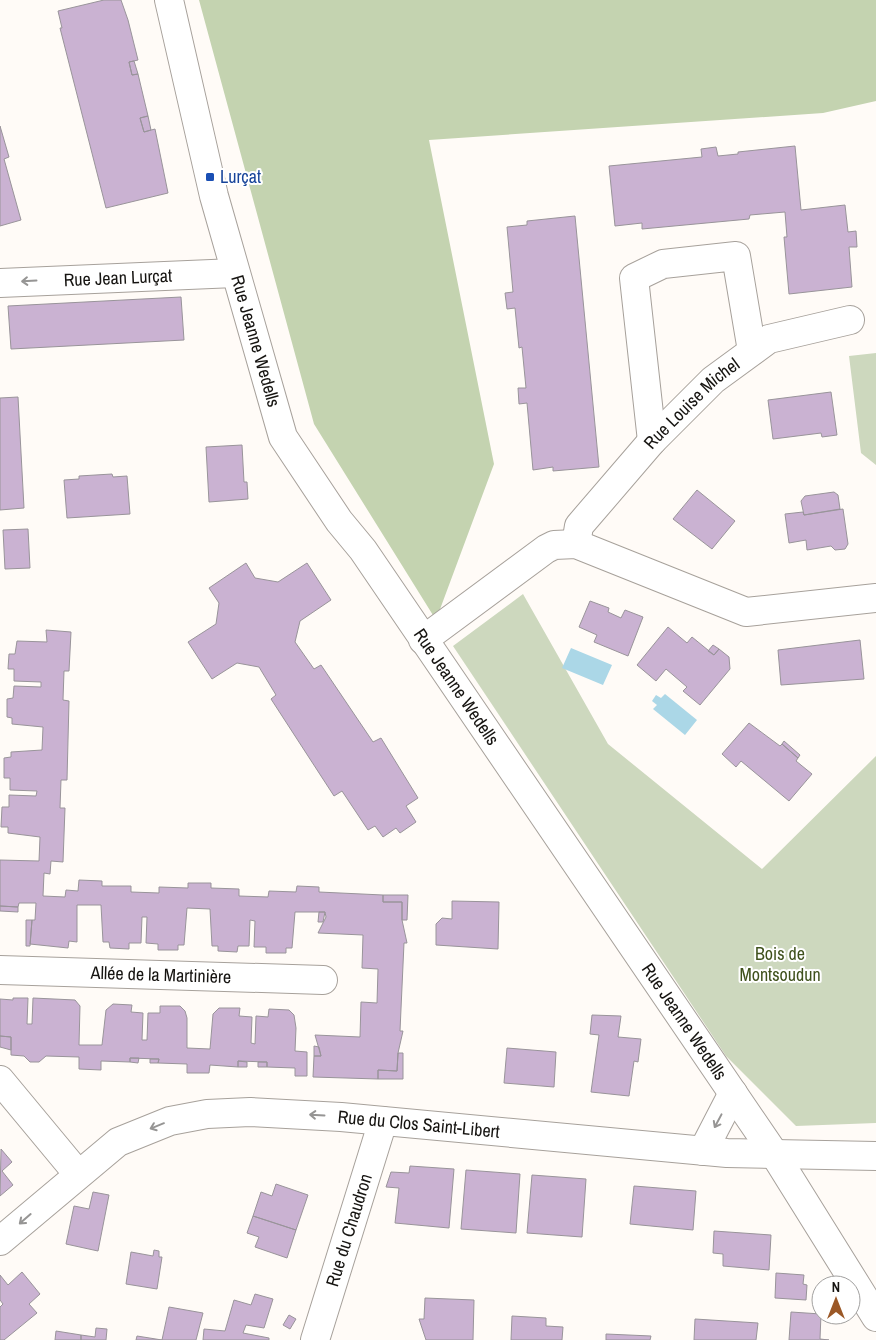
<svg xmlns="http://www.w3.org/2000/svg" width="876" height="1340" font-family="'Archivo Narrow',sans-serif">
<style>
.green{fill:#cdd8be}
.forest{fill:#c4d3b0}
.water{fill:#abd7e7}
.building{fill:#cab2d2;stroke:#99949a}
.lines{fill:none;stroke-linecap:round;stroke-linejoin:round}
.minor-casing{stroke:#a7a19b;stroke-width:30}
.minor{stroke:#fff;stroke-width:28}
.oneway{stroke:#969594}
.transit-dot{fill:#1a4fb4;stroke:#fff;stroke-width:2}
.labels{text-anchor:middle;stroke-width:4;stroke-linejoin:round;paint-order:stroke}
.transit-label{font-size:18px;fill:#164399;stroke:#fff;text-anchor:start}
.street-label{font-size:18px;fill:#161411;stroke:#fff}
.park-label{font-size:18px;fill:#3f511c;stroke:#fff}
</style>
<rect width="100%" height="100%" fill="#fffbf7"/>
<!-- green -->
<path class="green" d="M876,353V465L861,453L849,356Z
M523,594L608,744L762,869L876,756V1123L796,1126L726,1056L453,646Z"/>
<!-- forest -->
<path class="forest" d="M199,0H876V101L823,113L429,140L494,464L436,620L314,424Z"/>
<!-- water -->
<path class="water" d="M571,648L612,665L603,685L562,668Z
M665,694L697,720L685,735L653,709L657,705L652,701L656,695L661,698Z"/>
<!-- building -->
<path class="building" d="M104,0H121L128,20L138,60L129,62L132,75L138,74L148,116L140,118L144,132L155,129L168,193L106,208L60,28H62L58,11Z
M134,61L138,74L132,75L129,62Z
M148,116L151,130L144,132L140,118Z
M0,126L9,157L4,159L21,220L0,226Z
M795,146L801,210L845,205L848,232L856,231L857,247H849L852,287L789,294L784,237H787L785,212L750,215L749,219L642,229V223L615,226L609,166L702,157L701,149L716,147L718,156L738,154V152Z
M575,216L599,467L553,471V467L533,470L527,403L519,404L518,388H526L522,347L519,348L515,308L507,309L505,293L513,292L507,227L527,225V221Z
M181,297L184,340L11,349L8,306Z
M831,392L837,435L822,437L821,433L773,439L768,400Z
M18,397L24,508L0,510V398Z
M242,445L244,482H247L248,499L209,502L206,447Z
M112,474L113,477L127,476L130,514L67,518L64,480L79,479V476Z
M697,490L735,521L712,549L673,519Z
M834,492L838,495L840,509L804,515L801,501L805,496Z
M843,509L848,544L845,549L835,550L831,546L807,550L806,540L789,543L785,514L803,512L804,515Z
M28,529L30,568L5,569L3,530Z
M246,563L255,578L278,582L307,563L331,600L300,621L295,642L314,669L321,665L373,742L381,738L418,798L406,806L416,822L400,833L396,828L383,837L375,826L368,830L342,791L334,796L271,699L276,695L259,667L237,663L212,679L188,642L216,624L219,603L209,588Z
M590,601L609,608L608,612L621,618L625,610L643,617L628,656L594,642L597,635L579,627Z
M668,627L687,643L692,637L714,655L719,649L729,657L730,669L700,705L683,691L687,687L666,669L656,681L637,665Z
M46,630L71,632L69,671H64L63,700L69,701L67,780H61L60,808H65L63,862L51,861L50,874L44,873L43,896L65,897L66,890L78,891L79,880L102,881V886H131V892L159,893V887L188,888V883H211V888L239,889V896L268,897L269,891L296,892L297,886L319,887V892L383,895V902H402V920L407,943H404L400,1031H403L398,1053L397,1071L378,1070V1079L313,1077L314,1056H321L315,1035L360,1037L361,1002L377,1003L378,969L362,968L363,935L318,933L326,917L325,912H295L292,948H286V953H266V947H254L255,921L250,920L249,946H238L237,952L218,951V946H212L210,909L187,908L184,945H178V950H158V944L146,943L147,917H142L141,943H129V949L110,948L109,942H103L101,905H77V942L69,941L68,948L30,944L32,920H35L36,903H19L18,907L0,906V860L39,861L40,837L8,833V827H1L2,807H9V795L36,796L37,791L10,790V778H4V758L11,757V752L42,750L43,727L12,724V718L7,717V699L13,698L14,686L41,687V682L14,681V669H8L9,654H15L17,641L47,642Z
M860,640L864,679L781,685L778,650Z
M713,645L719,649L714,655L708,651Z
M749,723L780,746L782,744L798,758L796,761L812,774L789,801L741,761L736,767L722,754Z
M784,741L800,755L798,758L782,744Z
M383,895H408L407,920H402V902H383Z
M452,901L499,902L498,949L436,945V924L442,918L452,919Z
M0,906L18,907V912L0,911Z
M319,912H325L323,922H318Z
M26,920H32L30,946H26Z
M13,998H28L27,1024H32L33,998L75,1000L80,1006L79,1045H102L106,1010L113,1004L132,1005L131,1012L143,1013L142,1040H147L148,1013H160V1006H180L185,1011L187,1018V1048L210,1049L213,1014L219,1008H240L239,1016L252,1017L251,1043L255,1044L256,1016L268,1017L269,1009L289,1010L294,1015L296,1028L295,1051L307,1052V1076H295V1068L267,1067V1062L238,1061V1067L210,1065L209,1073H187V1064L158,1063L159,1059L130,1058V1062L101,1061V1070L79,1069V1057L46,1056L39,1062H30L24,1056L11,1055V1037L0,1036V999L13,1000Z
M592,1015L621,1016L618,1037L641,1039L638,1062L634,1061L629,1096L591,1092L599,1035L590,1034Z
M0,1036L11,1037V1050L0,1047Z
M314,1046L319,1047L321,1056H314Z
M507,1048L556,1052L554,1087L504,1083Z
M398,1053H403V1079H378V1070L397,1071Z
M130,1058H139L138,1063L130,1062Z
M150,1059H159L158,1063H150Z
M238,1061L247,1062V1067H238Z
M258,1062H267V1067H258Z
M1,1149L12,1162L2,1171L13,1185L0,1196Z
M410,1166L454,1169L449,1228L395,1223L399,1188L386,1187L391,1172L409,1173Z
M466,1170L520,1174L516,1233L461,1229Z
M532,1175L586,1179L582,1237L527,1233Z
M276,1184L308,1195L296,1230L253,1216L261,1192L272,1196Z
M634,1186L696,1191L693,1230L630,1224Z
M93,1192L109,1195L98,1251L66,1244L74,1206L89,1209Z
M253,1216L296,1230L287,1258L255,1247L259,1237L247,1233Z
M714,1231L771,1235L769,1270L723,1266V1254L713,1253Z
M154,1250L159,1251V1257H162L157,1289L126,1284L131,1252L153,1256Z
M22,1272L40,1294L29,1304L37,1313L4,1340H0V1307L3,1304L0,1300V1275L8,1285Z
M776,1273L804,1275L803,1284L807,1285L806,1300L775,1298Z
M255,1294L273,1299L264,1328L246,1325L243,1333L269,1338V1340H203L204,1329L225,1331L234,1300L251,1305Z
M425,1298L474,1300L473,1340H426L419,1319H424Z
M169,1307L203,1313L196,1340H136L137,1336L162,1340Z
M791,1312L821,1314L820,1339L829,1340H789Z
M289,1315L296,1319L290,1329L283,1325Z
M512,1316L546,1318V1326L563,1327L562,1340H511Z
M695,1319L758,1323L756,1340H694Z
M96,1328L107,1329L106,1340H81V1335L95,1337Z
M56,1331L81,1335V1340H55Z
M606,1334L651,1336L650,1340H606Z"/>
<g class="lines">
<!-- minor casing -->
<g class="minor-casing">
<g id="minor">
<path id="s1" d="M169,0L214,196L283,437L339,521L363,550L775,1155L876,1317"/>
<path id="s2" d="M0,283L235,273"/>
<path d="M652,441L634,278L663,264L736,256L752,351"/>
<path id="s3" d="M576,544L579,526L652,441L713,380L769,339L850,320"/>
<path d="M423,640L546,549L554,545L576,544L746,612L876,598"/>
<path id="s4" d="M0,970L323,980"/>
<path d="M0,1080L78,1174"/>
<path d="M703,1151L733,1093"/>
<path id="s5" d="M0,1241L118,1142L170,1121L207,1114L250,1112L341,1117L727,1153L876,1156"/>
<path id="s6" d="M315,1340L383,1121"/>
</g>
</g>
<!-- minor -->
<use href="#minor" class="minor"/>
</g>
<!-- one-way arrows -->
<defs><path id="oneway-shaft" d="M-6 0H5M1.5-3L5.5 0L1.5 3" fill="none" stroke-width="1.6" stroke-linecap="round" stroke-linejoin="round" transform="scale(1.25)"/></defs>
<g class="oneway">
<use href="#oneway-shaft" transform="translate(29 281) rotate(177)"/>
<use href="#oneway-shaft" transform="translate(317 1115) rotate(-177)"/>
<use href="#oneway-shaft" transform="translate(718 1121) rotate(118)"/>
<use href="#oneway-shaft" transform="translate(157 1126) rotate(158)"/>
<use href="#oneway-shaft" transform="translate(25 1219) rotate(139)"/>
</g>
<!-- markers -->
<rect class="transit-dot" x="205" y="172" width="10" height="10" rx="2.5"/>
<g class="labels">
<!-- transit labels -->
<g class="transit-label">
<text x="220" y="183">Lurçat</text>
</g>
<!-- street labels -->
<g class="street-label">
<text dy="6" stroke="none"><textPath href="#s2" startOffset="118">Rue Jean Lurçat</textPath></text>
<text dy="6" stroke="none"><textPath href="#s1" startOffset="352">Rue Jeanne Wedells</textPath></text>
<text dy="6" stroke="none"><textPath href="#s3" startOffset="185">Rue Louise Michel</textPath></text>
<text dy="6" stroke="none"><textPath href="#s1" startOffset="756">Rue Jeanne Wedells</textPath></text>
<text dy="6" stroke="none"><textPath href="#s4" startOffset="161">Allée de la Martinière</textPath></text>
<text dy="6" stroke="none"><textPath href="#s1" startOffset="1161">Rue Jeanne Wedells</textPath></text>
<text dy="6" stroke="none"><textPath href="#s5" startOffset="460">Rue du Clos Saint-Libert</textPath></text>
<text dy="6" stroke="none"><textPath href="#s6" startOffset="115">Rue du Chaudron</textPath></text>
</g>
<!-- park labels -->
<g class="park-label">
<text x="780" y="960">Bois de<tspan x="780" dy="21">Montsoudun</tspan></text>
</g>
</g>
<!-- north arrow -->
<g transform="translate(836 1300)"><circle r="24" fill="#ffffff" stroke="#a2a1a0"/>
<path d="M0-4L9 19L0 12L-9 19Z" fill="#9b5827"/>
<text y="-8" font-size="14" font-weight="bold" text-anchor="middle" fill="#161411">N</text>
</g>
</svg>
